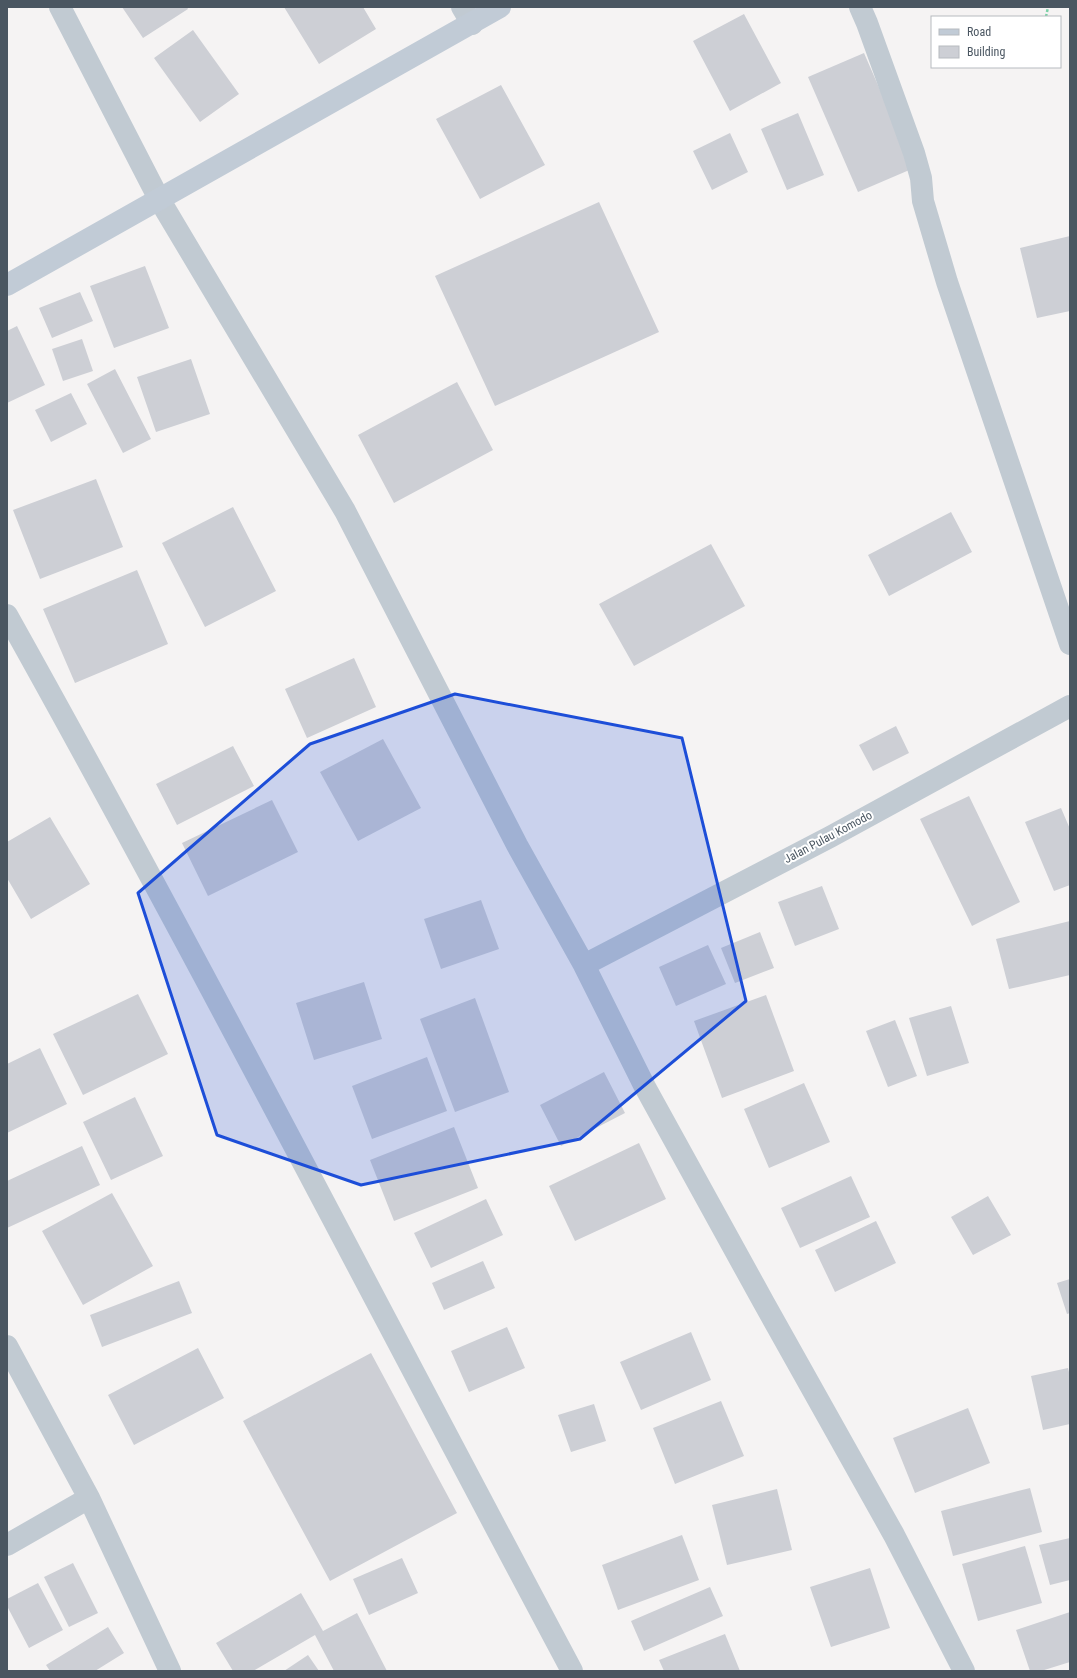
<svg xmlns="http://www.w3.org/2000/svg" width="1077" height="1678" font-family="'Roboto Condensed',sans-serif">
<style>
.building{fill:#cdcfd5}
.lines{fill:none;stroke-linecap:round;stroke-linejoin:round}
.path{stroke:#7ad0a6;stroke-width:2.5;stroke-dasharray:3 2;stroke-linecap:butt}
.street{stroke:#c1cad2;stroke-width:22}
.secondary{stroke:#c1cbd6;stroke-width:22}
.marked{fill:#1d4ed8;fill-opacity:0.2;stroke:#1d4ed8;stroke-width:3;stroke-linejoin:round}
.labels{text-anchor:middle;stroke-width:4;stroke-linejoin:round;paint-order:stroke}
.street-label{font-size:12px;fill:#4a5661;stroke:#fff}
</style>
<rect width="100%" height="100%" fill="#f5f3f3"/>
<!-- building -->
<path class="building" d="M122,7H187L188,9L143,38Z
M284,7H363L376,29L319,64Z
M744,14L781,83L730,111L693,41Z
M193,30L239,94L200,122L154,58Z
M864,53L914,168L858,192L808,77Z
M501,85L545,165L480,199L436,119Z
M798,113L824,175L787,190L761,129Z
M730,133L748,172L712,190L693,151Z
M599,202L659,332L495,406L435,276Z
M1070,236V311L1037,318L1020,248Z
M145,266L169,328L114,348L90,286Z
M80,292L93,321L52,338L39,308Z
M17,326L45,385L7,403V331Z
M82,339L93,371L63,381L52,349Z
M191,359L210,414L156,432L137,377Z
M115,369L151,439L123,453L87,384Z
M457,382L493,450L394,503L358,435Z
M71,393L87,424L51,442L35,410Z
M96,479L123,547L40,579L13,510Z
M233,507L276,591L205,627L162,543Z
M951,512L972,552L889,596L868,555Z
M711,544L745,606L634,666L599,604Z
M137,570L168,644L75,683L43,609Z
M354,658L376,707L307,738L285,689Z
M896,726L909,753L873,771L859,745Z
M383,739L421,808L358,841L320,772Z
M233,746L254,786L177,825L156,784Z
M969,796L1020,902L972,926L920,819Z
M272,800L298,852L208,896L182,843Z
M1061,808L1070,829V885L1054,891L1025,822Z
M50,817L90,884L31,919L7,878V842Z
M822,886L839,929L795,946L778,902Z
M481,900L499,949L441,969L424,919Z
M1070,921V975L1009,989L996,939Z
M760,932L774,968L735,983L721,948Z
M708,945L726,984L676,1006L659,967Z
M364,982L382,1039L314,1060L296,1003Z
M138,994L168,1054L83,1095L53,1034Z
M766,995L794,1071L722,1098L694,1021Z
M475,998L509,1092L455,1112L420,1019Z
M951,1006L969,1063L927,1076L909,1018Z
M895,1020L917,1076L888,1087L866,1031Z
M40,1048L67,1104L7,1133V1064Z
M427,1057L447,1111L372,1139L352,1086Z
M604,1072L625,1113L561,1146L540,1105Z
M804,1083L830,1142L769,1168L744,1109Z
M135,1097L163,1156L111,1180L83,1122Z
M454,1127L478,1188L394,1221L370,1160Z
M639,1143L666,1199L575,1241L549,1186Z
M82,1146L100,1185L7,1228V1181Z
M851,1176L870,1217L800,1248L781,1208Z
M112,1193L153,1266L83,1305L42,1231Z
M988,1196L1011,1235L973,1255L951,1217Z
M486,1199L503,1235L431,1268L414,1233Z
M876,1221L896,1263L835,1292L815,1250Z
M483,1261L495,1288L444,1310L432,1283Z
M1070,1279V1313L1067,1314L1057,1283Z
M179,1281L192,1313L102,1347L90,1315Z
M507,1327L525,1368L469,1392L451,1351Z
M691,1332L711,1380L641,1410L620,1362Z
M198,1348L224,1398L134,1445L108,1395Z
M371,1353L457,1513L330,1581L243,1421Z
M1068,1368L1070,1376V1424L1043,1430L1031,1376Z
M721,1401L744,1456L675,1484L653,1428Z
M594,1404L606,1441L571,1452L558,1415Z
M968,1408L990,1463L915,1493L893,1438Z
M1030,1488L1042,1532L953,1556L941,1511Z
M777,1489L792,1550L727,1565L712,1505Z
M682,1535L699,1580L618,1610L602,1565Z
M1070,1538V1580L1050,1585L1039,1545Z
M1025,1546L1042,1603L978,1621L962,1564Z
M402,1558L418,1593L369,1615L353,1579Z
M73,1563L98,1613L69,1627L44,1577Z
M870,1568L890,1628L831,1647L810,1587Z
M38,1583L63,1630L29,1648L7,1606V1599Z
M710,1587L723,1616L644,1651L631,1621Z
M301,1593L323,1631L357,1613L387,1671H334L315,1635L253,1671H233L216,1643Z
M1070,1612V1662L1041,1671H1030L1016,1630Z
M108,1627L124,1653L95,1671H50L46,1665Z
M725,1634L740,1671H664L659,1660Z
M308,1655L319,1671H284Z"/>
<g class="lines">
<!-- path -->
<path class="path" d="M1046,17L1048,7"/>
<!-- street -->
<path class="street" d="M60,7L159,199L345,511L517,845L584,965L645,1087L764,1303L894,1535L964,1671
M462,7L472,24
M860,7L867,23L914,153L921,178L923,201L947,282L1070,644
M7,615C202,964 384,1319 572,1671
M584,965L830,837L1070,706
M7,1346L89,1498L170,1671
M7,1545L89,1498"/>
<!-- secondary -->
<path class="secondary" d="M7,285L500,7"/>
</g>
<!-- marked area -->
<path class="marked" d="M455,694L682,738L746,1001L580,1139L361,1185L217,1135L138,893L310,744Z"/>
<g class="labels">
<!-- street labels -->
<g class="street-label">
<text transform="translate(828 837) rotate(-28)" y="4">Jalan Pulau Komodo</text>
</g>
</g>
<!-- border -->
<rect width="1077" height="1678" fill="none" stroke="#4a5661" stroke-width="16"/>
<!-- legend -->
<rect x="931" y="16" width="130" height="52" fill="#ffffff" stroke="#b7bbc0"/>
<rect x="939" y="29" width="20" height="6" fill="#c1cbd6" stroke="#b7bbc0"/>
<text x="967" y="36" font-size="12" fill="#4a5661">Road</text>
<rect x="939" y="46" width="20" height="12" fill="#cdcfd5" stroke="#b7bbc0"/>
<text x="967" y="56" font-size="12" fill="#4a5661">Building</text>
</svg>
